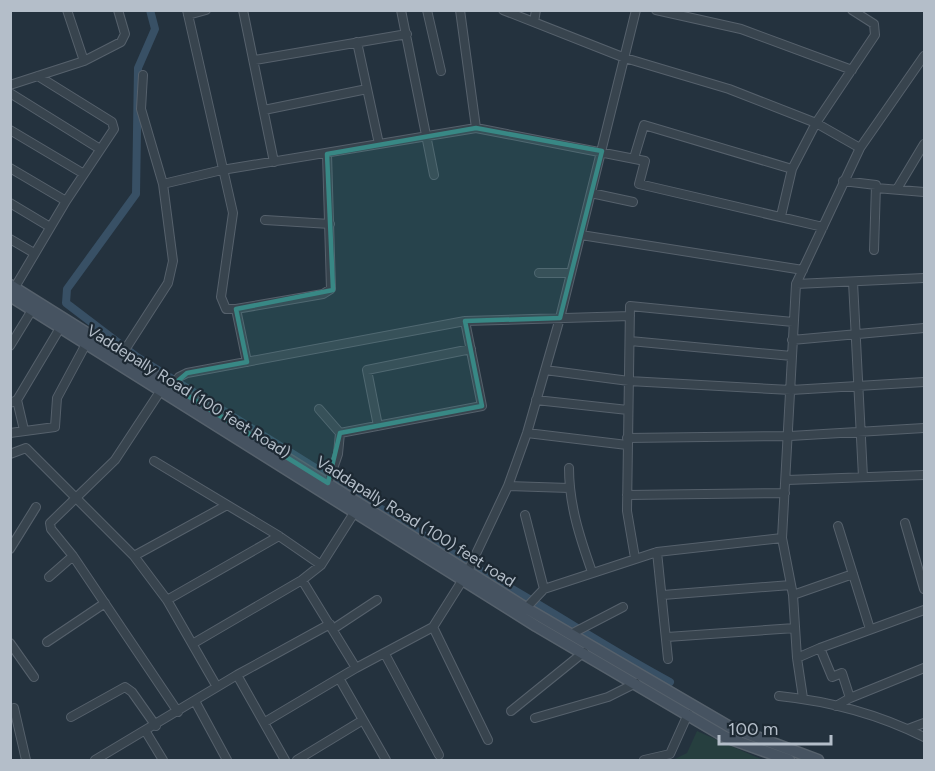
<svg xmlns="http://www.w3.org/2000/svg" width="935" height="771" font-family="Figtree,sans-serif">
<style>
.green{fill:#263f3f}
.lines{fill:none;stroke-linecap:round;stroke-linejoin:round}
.canal{stroke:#385065;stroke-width:8}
.minor-casing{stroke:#56616c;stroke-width:10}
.secondary-casing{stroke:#56616c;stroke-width:13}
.minor{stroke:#38444e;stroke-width:8}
.secondary{stroke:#465361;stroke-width:10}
.marked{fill:#388885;fill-opacity:0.2;stroke:#388885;stroke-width:4.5;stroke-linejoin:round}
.labels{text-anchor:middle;stroke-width:4.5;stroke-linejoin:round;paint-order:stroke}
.street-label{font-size:16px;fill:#b4bec9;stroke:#1d2933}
</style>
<rect width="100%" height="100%" fill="#24323e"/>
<!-- green -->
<path class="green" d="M697,731L763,760H673L687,753Z"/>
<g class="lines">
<!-- canal -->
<path class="canal" d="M150,10L155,29L138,68L136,194L67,289L66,303L137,357L489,576C551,610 608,649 670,682"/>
<!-- minor casing -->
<g class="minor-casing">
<path id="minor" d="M67,10L84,61
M187,10L233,213L221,297L226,309H236L323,294L331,289L327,154
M243,10L274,162
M401,10L434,175
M427,10L441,71
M460,10L476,128
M503,10L625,58L729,89L816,123L860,148
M656,10L741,29L852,70
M188,15L206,10
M534,22L536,10
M357,42L379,144
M255,60L407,34
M10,85L84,61L121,42L125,34L118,10
M10,93L100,149
M264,110L367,89
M10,130L84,174
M634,158L644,125L792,169
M10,168L66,201
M843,181L876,185L874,250
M163,184L222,170L476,128L645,161L639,184L823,227
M876,188L924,192
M897,189L924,144
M591,193L633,202
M10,203L50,227
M781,216L792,169L816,123L875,35L874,24L852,10
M265,220L330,224
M581,235L803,270
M10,239L34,253
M539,273H571
M853,282L863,477
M796,284L924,278
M15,287L66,201L114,129L112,122L38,76
M236,309L247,362
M792,340L924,328
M630,341L792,356
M10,346L32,310
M121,356L168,283L173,261L163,184L141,109L143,75
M545,370L629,381L791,390L924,382
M172,386L179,377L187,373L465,321L630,316
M163,387L115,460L50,523L51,529L73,556L178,712
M17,400L24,430
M536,400L628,410
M10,403L17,400L60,328
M319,409L340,433L338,454L328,483
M378,426L367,370L471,349
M10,433L55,427L57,398L86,344
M340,433L482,406L465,321
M527,433L627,445
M627,438L790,436L924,428
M10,454L26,448L134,556L167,600L217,687
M154,461L279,536L321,565
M569,468C569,505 580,538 592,572
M787,480L924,475
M508,486L569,488
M627,495L785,493
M525,515L544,589
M905,523L924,589
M838,526L870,629
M10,549L36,507
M657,552L668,659
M134,556L227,505
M635,558L627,511L630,306L793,322
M49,577L73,556
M302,580L356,668
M663,595L791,585
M793,595L853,574
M167,600L279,536
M526,608L544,589L657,552L782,538
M333,629L377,600
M571,634L623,607
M667,637L795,628
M47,642L105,603
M10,643L34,677
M194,643L302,580L321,565L354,513
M820,648L924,610
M385,654L439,755
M797,658L820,648L832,677L842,673L850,698
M237,675L285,760
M339,678L386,760
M779,696C828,701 880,715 924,737
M803,698L797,658L793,595L782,538L796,284L860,148L924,56
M195,701L227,760
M836,706L850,698L924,668
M14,708L26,760
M511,711L584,652
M71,717L125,687L132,692L156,726
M535,718L608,697L636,683
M265,722L356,668L433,627
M908,729L924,723
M146,732L163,760
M488,740L433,627L467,573L508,486L527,433L560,318L636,10
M95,760L237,675L330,624
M297,760L363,720
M644,760L670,754L688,714"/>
</g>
<!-- secondary casing -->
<g class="secondary-casing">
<path id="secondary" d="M10,285L526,608L730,727L818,760
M10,296L536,626L725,737L789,760"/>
</g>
<!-- minor -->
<use href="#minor" class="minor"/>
<!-- secondary -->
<use href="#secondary" class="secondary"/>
</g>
<!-- marked area -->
<path class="marked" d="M476,128L602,151L560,318L465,321L482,406L340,433L328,483L172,386L187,373L247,362L236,309L333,290L327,154Z"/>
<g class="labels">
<!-- street labels -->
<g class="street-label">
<text transform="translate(189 391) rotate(32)" y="6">Vaddepally Road (100 feet Road)</text>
<text transform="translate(416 521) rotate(32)" y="6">Vaddapally Road (100) feet road</text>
</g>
</g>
<!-- border -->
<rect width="935" height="771" fill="none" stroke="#b4bec9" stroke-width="24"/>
<!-- scale -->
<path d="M719 735v9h112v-9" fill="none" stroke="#b4bec9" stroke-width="3"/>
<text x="728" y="735" font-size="18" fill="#b4bec9" stroke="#1d2933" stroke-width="4.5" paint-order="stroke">100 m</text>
</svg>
